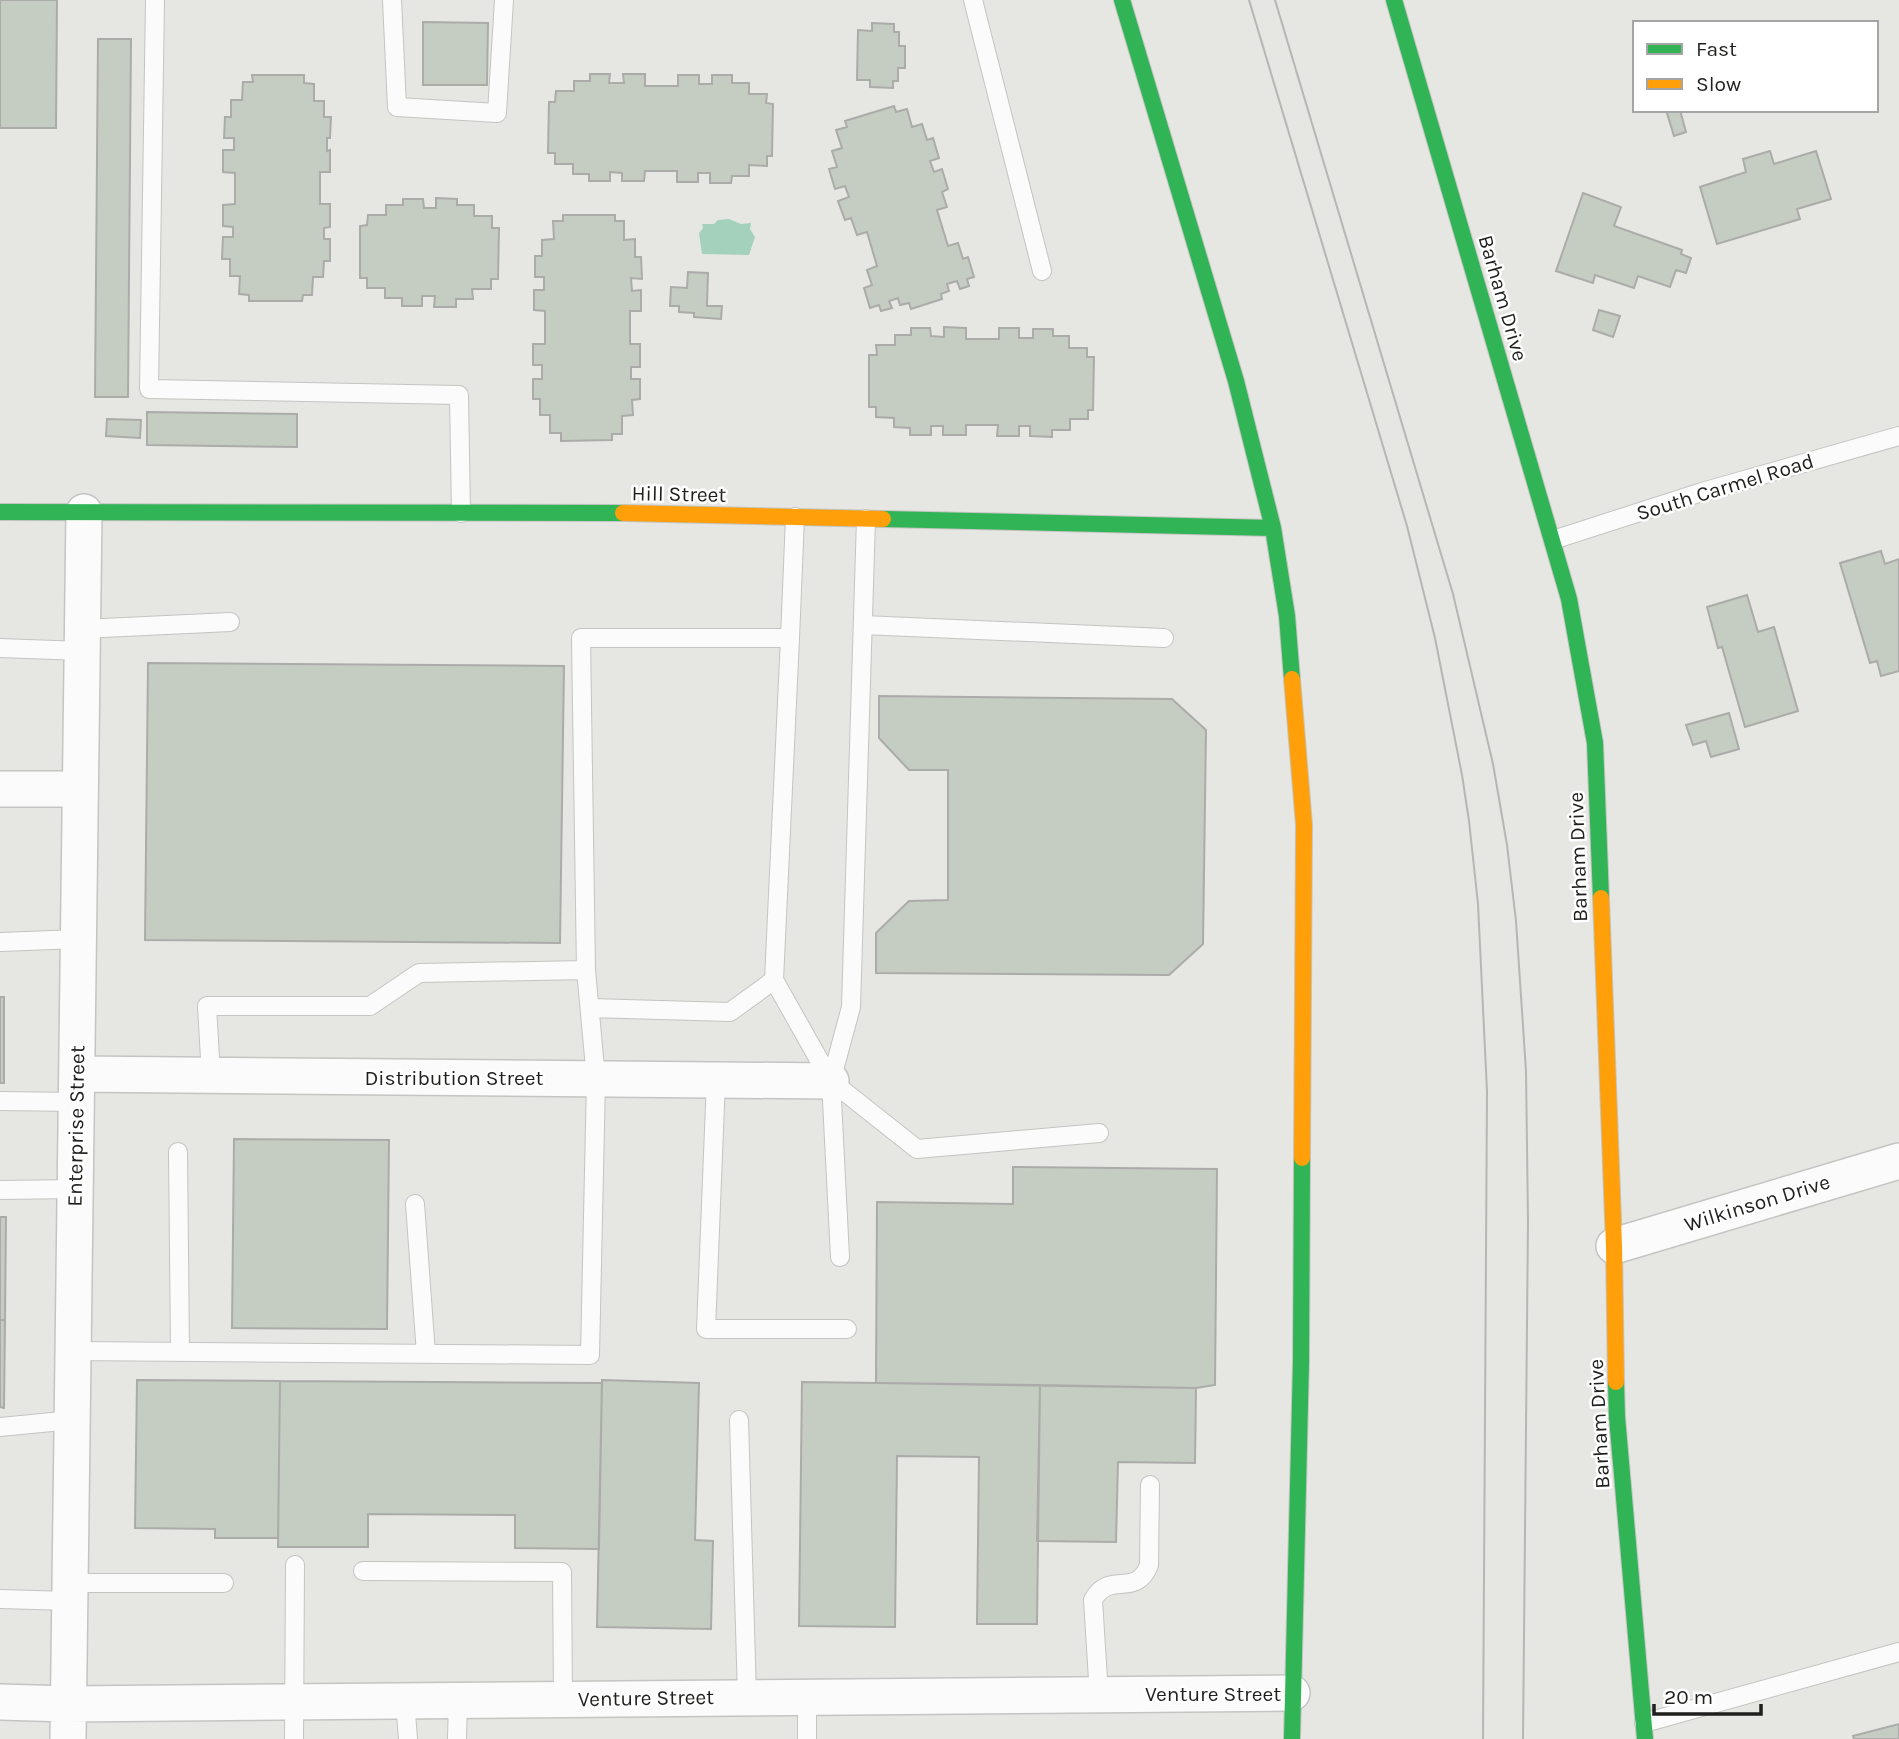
<svg xmlns="http://www.w3.org/2000/svg" width="1899" height="1739" font-family="Karla,sans-serif">
<style>
.water{fill:#a3d1bc}
.building{fill:#c5cdc2;stroke:#abaca9;stroke-width:2}
.lines{fill:none;stroke-linecap:round;stroke-linejoin:round}
.lane-casing{stroke:#c4c4c2;stroke-width:20}
.street-casing{stroke:#c4c4c2;stroke-width:38}
.fast-casing{stroke:#c4c4c2;stroke-width:18}
.slow-casing{stroke:#c4c4c2;stroke-width:18}
.lane{stroke:#fbfbfb;stroke-width:18}
.street{stroke:#fbfbfb;stroke-width:35}
.fast{stroke:#30b455;stroke-width:16}
.slow{stroke:#ff9f0a;stroke-width:16}
.tram{stroke:#b6b6b5;stroke-width:2}
.labels{text-anchor:middle;stroke-width:5;stroke-linejoin:round;paint-order:stroke}
.street-label{font-size:21px;fill:#1f1f1d;stroke:#fff}
</style>
<rect width="100%" height="100%" fill="#e6e7e3"/>
<!-- water -->
<path class="water" d="M729,219L741,224L751,223L750,229L755,237L749,255L702,254L699,233L703,228L702,224H714L718,220Z"/>
<!-- building -->
<path class="building" d="M0,0H57L56,128H0Z
M423,22L488,23L487,85H423Z
M872,23L894,24V32H899V46H905V68H898V81H893V88L870,87V80H857L858,30L872,31Z
M98,39H131L128,397H95Z
M590,74H610L609,83H624L623,74H645V86H678V75H699V84H712V75H732V83H749V94H767L766,103L773,104L772,156H767V166L749,165V176H732L731,183H710V173H698V182H677V171H645L644,181H622V173L610,172V181H589V174H573V164H555V153H548L549,102H555L556,91H574V81H590Z
M252,75H304V83L314,84V101H324V117H331L330,138H327V151L330,150V172H320V204H330V227L324,228V239H330V261H324L323,277H313L312,295H303L302,301H249V295L239,294L240,276H230V259H222L223,237H233V227L223,226V205L235,204V173L223,172V150H234V138H224L225,117H231V100H242L243,82H253Z
M894,106L896,112L907,109L912,127L922,124L927,140L933,138L939,158L930,161L934,172L942,169L948,189L942,192L947,207L937,210L948,246L958,243L963,259L968,257L974,277L967,279L969,286L960,289L957,281L947,284L949,291L941,294L942,299L911,309L909,303L900,305L898,298L889,301L892,308L881,311L879,305L870,308L864,288L872,285L867,270L877,266L867,232L857,235L851,218L845,220L838,201L849,197L845,186L835,189L829,169L837,167L832,151L842,148L836,130L847,127L845,121Z
M1666,110H1680L1686,132L1674,136Z
M1770,151L1774,164L1816,151L1831,199L1797,209L1800,219L1717,244L1700,187L1746,172L1743,159Z
M1583,193L1621,207L1614,226L1682,250L1681,254L1691,258L1686,273L1676,270L1670,287L1638,276L1634,288L1595,275L1593,283L1556,271Z
M436,198L457,199V205H474V216H492V228H499L498,279H491V289H472L473,299H456V307H434L435,296H422V306H402V298H385V288H367V278H360V226L367,225L368,215H386V205H403V199H423L424,208H436Z
M563,215H615V221H624V240L635,239V257H641L642,279L631,278L632,291L641,290V311H630V344H640V367H631V379H640V399L632,400L633,415L622,416V434H612V440L561,441V433H550V415H540V399H533V379H542V365H533V344H545V311L534,310V290H544V277H535V256H542V240L554,239L553,221H563Z
M688,272L708,273L707,306H722L721,319L694,317V313L679,312V306H670L671,287L687,288Z
M1599,310L1620,316L1613,337L1593,330Z
M944,327L966,328V339H999V328H1019V338H1033V329H1053V336H1069V348H1087V357H1094L1093,410H1088V419H1070V430H1052V437L1030,436V426H1019V436H997L998,425H966V435H943V426H931V435H910V428L894,427V418L876,417V407H869V355H877L876,345H895V335H911V328H930L931,336L944,337Z
M147,412L297,414V447L147,445Z
M107,419L141,420L140,438L106,436Z
M1881,551L1885,564L1899,559V671L1881,676L1877,661L1870,663L1840,563Z
M1747,595L1758,632L1774,627L1798,711L1745,727L1722,647L1718,648L1707,607Z
M148,663L564,666L560,943L145,940Z
M879,696L1172,699L1206,730L1203,944L1169,975L876,973V933L909,901L948,900V770H909L879,738Z
M1729,713L1739,749L1711,757L1706,741L1693,745L1686,725Z
M0,997H4V1083H0Z
M234,1139L389,1140L387,1329L232,1328Z
M1013,1167L1217,1169L1215,1385L1196,1388L876,1383L877,1202L1013,1204Z
M0,1217H6L5,1320H0Z
M0,1320H5L4,1408L0,1407Z
M137,1380L280,1381L278,1538H215V1529L135,1528Z
M602,1380L699,1383L695,1540L713,1541L711,1629L597,1627Z
M280,1381L602,1383L599,1549L515,1548V1515L368,1514V1547H278Z
M802,1382L1040,1385L1037,1624H977L979,1457L897,1456L895,1627L799,1626Z
M1040,1385L1196,1388L1195,1463L1118,1462L1116,1542L1037,1541Z
M1899,1724V1739H1854L1853,1736Z"/>
<g class="lines">
<!-- lane casing -->
<g class="lane-casing">
<path id="lane" d="M155,0L149,389L459,395L461,513
M392,0L397,107L497,113L504,0
M973,0L1042,271
M1553,540L1702,492L1899,436
M863,625L1164,638
M82,629L230,622
M790,638L774,980L831,1081L917,1149L1099,1133
M0,648L82,651
M0,942L78,939
M586,970L581,638H790L795,517
M590,1008L730,1012L774,980
M716,1080L706,1329H847
M0,1101L76,1102
M178,1152L180,1351
M0,1190L75,1189
M415,1204L426,1354
M840,1257L831,1081L851,1007L866,519
M73,1351L590,1355L596,1079L586,970L419,973L370,1006H207L211,1076
M739,1420L747,1697
M0,1427L72,1420
M363,1571L562,1572L563,1699
M70,1583H224
M0,1599L70,1601
M1099,1695L1093,1600C1109,1570 1136,1599 1149,1565L1150,1485
M807,1697V1739
M405,1701L408,1739
M1644,1723L1899,1652
M294,1739L295,1565
M457,1739L458,1700"/>
</g>
<!-- street casing -->
<g class="street-casing">
<path id="street" d="M0,789H79
M77,1074L831,1081
M1614,1246L1899,1161
M0,1702L68,1704L1292,1693
M68,1739L84,512"/>
</g>
<!-- fast casing -->
<g class="fast-casing">
<path id="fast" d="M1122,0L1236,381L1273,528L1287,616L1292,679
M1394,0L1569,599L1595,743L1601,898
M0,512L623,513
M883,519L1273,528
M1616,1382L1617,1417L1645,1739
M1292,1739L1301,1361L1302,1158"/>
</g>
<!-- slow casing -->
<g class="slow-casing">
<path id="slow" d="M623,513L883,519
M1292,679L1304,825L1302,1158
M1601,898L1614,1246L1616,1382"/>
</g>
<!-- lane -->
<use href="#lane" class="lane"/>
<!-- street -->
<use href="#street" class="street"/>
<!-- fast -->
<use href="#fast" class="fast"/>
<!-- slow -->
<use href="#slow" class="slow"/>
<!-- tram -->
<path class="tram" d="M1249,0L1407,526L1435,638L1462,775L1469,821L1478,904L1487,1091L1483,1739
M1275,0L1453,594L1493,764L1507,845L1516,921L1526,1071L1528,1221L1523,1739"/>
</g>
<g class="labels">
<!-- street labels -->
<g class="street-label">
<text transform="translate(1503 298) rotate(74)" y="7">Barham Drive</text>
<text transform="translate(1725 487) rotate(-17)" y="7">South Carmel Road</text>
<text transform="translate(679 494) rotate(1)" y="7">Hill Street</text>
<text transform="translate(1578 857) rotate(-92)" y="7">Barham Drive</text>
<text x="454" y="1085">Distribution Street</text>
<text transform="translate(76 1126) rotate(-89)" y="7">Enterprise Street</text>
<text transform="translate(1757 1203) rotate(-17)" y="7">Wilkinson Drive</text>
<text transform="translate(1599 1424) rotate(-93)" y="7">Barham Drive</text>
<text x="1213" y="1701">Venture Street</text>
<text transform="translate(646 1698) rotate(-1)" y="7">Venture Street</text>
</g>
</g>
<!-- legend -->
<rect x="1633" y="21" width="245" height="91" fill="#ffffff" stroke="#a5a5a5" stroke-width="2"/>
<rect x="1647" y="44" width="35" height="10" fill="#30b455" stroke="#a5a5a5" stroke-width="2"/>
<text x="1696" y="56" font-size="21" fill="#1f1f1d">Fast</text>
<rect x="1647" y="79" width="35" height="10" fill="#ff9f0a" stroke="#a5a5a5" stroke-width="2"/>
<text x="1696" y="91" font-size="21" fill="#1f1f1d">Slow</text>
<!-- scale -->
<path d="M1654 1704v10h107v-10" fill="none" stroke="#1f1f1d" stroke-width="3.5"/>
<text x="1664" y="1704" font-size="21" fill="#1f1f1d" stroke="#ffffff" stroke-width="5" paint-order="stroke">20 m</text>
</svg>
